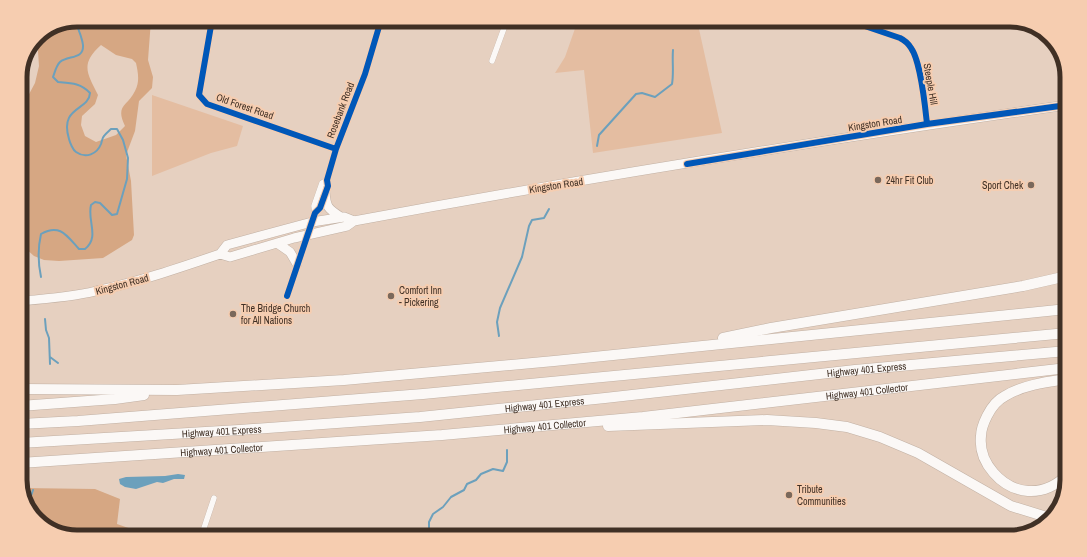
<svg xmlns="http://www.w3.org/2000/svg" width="1087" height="557" font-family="'Archivo Narrow',sans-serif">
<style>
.green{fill:#e4bda1}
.forest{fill:#d6a783;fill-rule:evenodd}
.water{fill:#6ca0bc}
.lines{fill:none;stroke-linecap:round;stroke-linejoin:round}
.stream{stroke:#6ca0bc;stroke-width:2}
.minor-casing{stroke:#c1b0a3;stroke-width:6}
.primary-casing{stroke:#c1b0a3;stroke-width:10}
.motorway-casing{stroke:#c1b0a3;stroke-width:11}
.minor{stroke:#fbf8f6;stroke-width:5.5}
.primary{stroke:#fbf8f6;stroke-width:9}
.motorway{stroke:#fbf8f6;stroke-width:10}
.cycleway-casing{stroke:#f6cdb0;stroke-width:8}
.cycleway{stroke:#0057b8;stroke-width:6}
.poi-dot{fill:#7a685b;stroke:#f6cdb0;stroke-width:1.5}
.labels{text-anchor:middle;stroke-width:4;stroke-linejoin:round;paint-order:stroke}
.street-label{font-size:10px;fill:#403025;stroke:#f6cdb0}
.poi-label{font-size:10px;fill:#403025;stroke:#f6cdb0;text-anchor:start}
.rim{fill:none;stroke:#403025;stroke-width:5}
</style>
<rect width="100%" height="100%" fill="#e6d0c0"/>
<!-- green -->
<path class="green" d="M578,20H697L722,133L593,153L584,70L555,73L565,57Z
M152,95L243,126L237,146L211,153L152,176Z"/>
<!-- forest -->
<path class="forest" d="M77,20H151L148,60L153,77L152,88L139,101L135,131L126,155L131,181L134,235L132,240L103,258L59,261L44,260L34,256L25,248L22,240L24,201L20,177V111L35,83L39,66L37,37ZM101,45L116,55L132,59L136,63C138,72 140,82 135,91C127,107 115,105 125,126L116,135L96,142L85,136L81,125L82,116L95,104L98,95C87,73 80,64 101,45Z
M22,488L95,489L120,499L117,524L154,537H77L52,531L30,512Z"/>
<!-- water -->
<path class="water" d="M178,474L185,475L184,479H174L163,483L157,482L136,489L125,487L120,484L119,479L126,477L165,476Z"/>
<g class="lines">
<!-- stream -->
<path class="stream" d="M597,146L599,135L636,94L642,93L655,97L672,84C674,73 672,61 673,50
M41,277C38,263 38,247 41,234C60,223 67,236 79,249H85C100,237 87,221 91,205L95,202L100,203L112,215L117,214L127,179L128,158L123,140L117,129H111C109,131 106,133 104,136C102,138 102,141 101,144C97,154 86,159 76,152C73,150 70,143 69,139C59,106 89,111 90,93C81,83 71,83 58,82L53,77C55,72 56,66 60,62C68,55 84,60 83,45C82,37 78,28 75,21
M45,319L46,330L49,338L50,364
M499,336L497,322L500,308L522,257L529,226L532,220L544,218L549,209
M50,357L58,363
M28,505L33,490
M429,537V522L433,514L443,507L451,497L464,490L467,484L476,480L481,474L493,469L503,471L507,462V450"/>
<!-- minor casing -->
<g class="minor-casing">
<path id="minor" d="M212,20L199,95L207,104L336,149
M847,20L900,38C904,40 908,43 911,48C921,62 925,106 927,124
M492,61L507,20
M315,213L314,206L322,183L327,180
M287,296L315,213L320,208L328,186L327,180L336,149L365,74L381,20
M201,537L214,498"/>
</g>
<!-- primary casing -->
<g class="primary-casing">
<path id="primary" d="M325,192C326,207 328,209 341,217
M277,243L290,252L297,264
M220,254L227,245L312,222L344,217L354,221
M20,301C45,299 72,297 96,291C138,282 179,268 220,254L230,257L294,238L347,226L354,221C591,177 829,139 1067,105"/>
</g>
<!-- motorway casing -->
<g class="motorway-casing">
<g id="motorway">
<path d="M723,338L771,328L1023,286L1067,276"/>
<path d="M1067,379C1047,382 1023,385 1005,396C997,400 991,408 987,416C984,422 981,430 981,436C978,463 1002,489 1028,491C1043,492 1057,485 1067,475"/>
<path d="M20,389L177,390L344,380L554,361L1067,309"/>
<path d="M20,406L115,399L144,395"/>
<path d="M20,424L78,421L423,394L1067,333"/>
<path d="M608,426L767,420L816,423L847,427L880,437L918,453L1011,506L1050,518"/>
<path id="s1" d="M20,443L239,430L420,417L605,398L855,370L1067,351"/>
<path id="s2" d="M20,463L442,435L643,417L1067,368"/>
</g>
</g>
<!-- minor -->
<use href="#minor" class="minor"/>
<!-- primary -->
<use href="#primary" class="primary"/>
<!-- motorway -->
<use href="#motorway" class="motorway"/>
<!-- cycleway casing -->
<g class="cycleway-casing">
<path id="cycleway" d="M212,20L199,95L207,104L336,149
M847,20L900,38C904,40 908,43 911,48C921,62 925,106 927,124
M687,164L927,124L1067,105
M287,296L315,213L320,208L328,186L327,180L336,149L365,74L381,20"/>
</g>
<!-- cycleway -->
<use href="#cycleway" class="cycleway"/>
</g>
<!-- markers -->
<g class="poi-dot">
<circle cx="878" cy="180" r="4"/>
<circle cx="1031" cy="185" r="4"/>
<circle cx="391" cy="296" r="4"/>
<circle cx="233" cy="314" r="4"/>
<circle cx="789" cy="495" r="4"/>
</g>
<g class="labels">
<!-- street labels -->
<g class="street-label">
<text transform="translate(931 84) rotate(80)" y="4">Steeple Hill</text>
<text transform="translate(245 106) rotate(19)" y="4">Old Forest Road</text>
<text transform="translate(340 110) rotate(-69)" y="4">Rosebank Road</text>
<text transform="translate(875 123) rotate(-9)" y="4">Kingston Road</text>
<text transform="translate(556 185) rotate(-9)" y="4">Kingston Road</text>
<text transform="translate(122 284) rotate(-15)" y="4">Kingston Road</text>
<text dy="4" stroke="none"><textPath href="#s1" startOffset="850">Highway 401 Express</textPath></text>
<text dy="4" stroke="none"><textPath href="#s2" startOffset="850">Highway 401 Collector</textPath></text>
<text dy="4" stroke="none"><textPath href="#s1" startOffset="526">Highway 401 Express</textPath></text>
<text dy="4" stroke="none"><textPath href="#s2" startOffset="526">Highway 401 Collector</textPath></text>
<text dy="4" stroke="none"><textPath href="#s1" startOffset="202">Highway 401 Express</textPath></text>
<text dy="4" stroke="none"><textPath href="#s2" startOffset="202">Highway 401 Collector</textPath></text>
</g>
<!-- poi labels -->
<g class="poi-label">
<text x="886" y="184">24hr Fit Club</text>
<text x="1023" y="189" text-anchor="end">Sport Chek</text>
<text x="399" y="294">Comfort Inn<tspan x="399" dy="12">- Pickering</tspan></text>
<text x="241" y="312">The Bridge Church<tspan x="241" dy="12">for All Nations</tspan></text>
<text x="797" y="493">Tribute<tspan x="797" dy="12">Communities</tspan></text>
</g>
</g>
<!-- crop -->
<path d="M0 0H1087V557H0ZM77 27H1010A50 50 0 0 1 1060 77V480A50 50 0 0 1 1010 530H77A50 50 0 0 1 27 480V77A50 50 0 0 1 77 27Z" fill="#f6cdb0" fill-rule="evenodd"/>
<path class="rim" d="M77 27H1010A50 50 0 0 1 1060 77V480A50 50 0 0 1 1010 530H77A50 50 0 0 1 27 480V77A50 50 0 0 1 77 27Z"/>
</svg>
